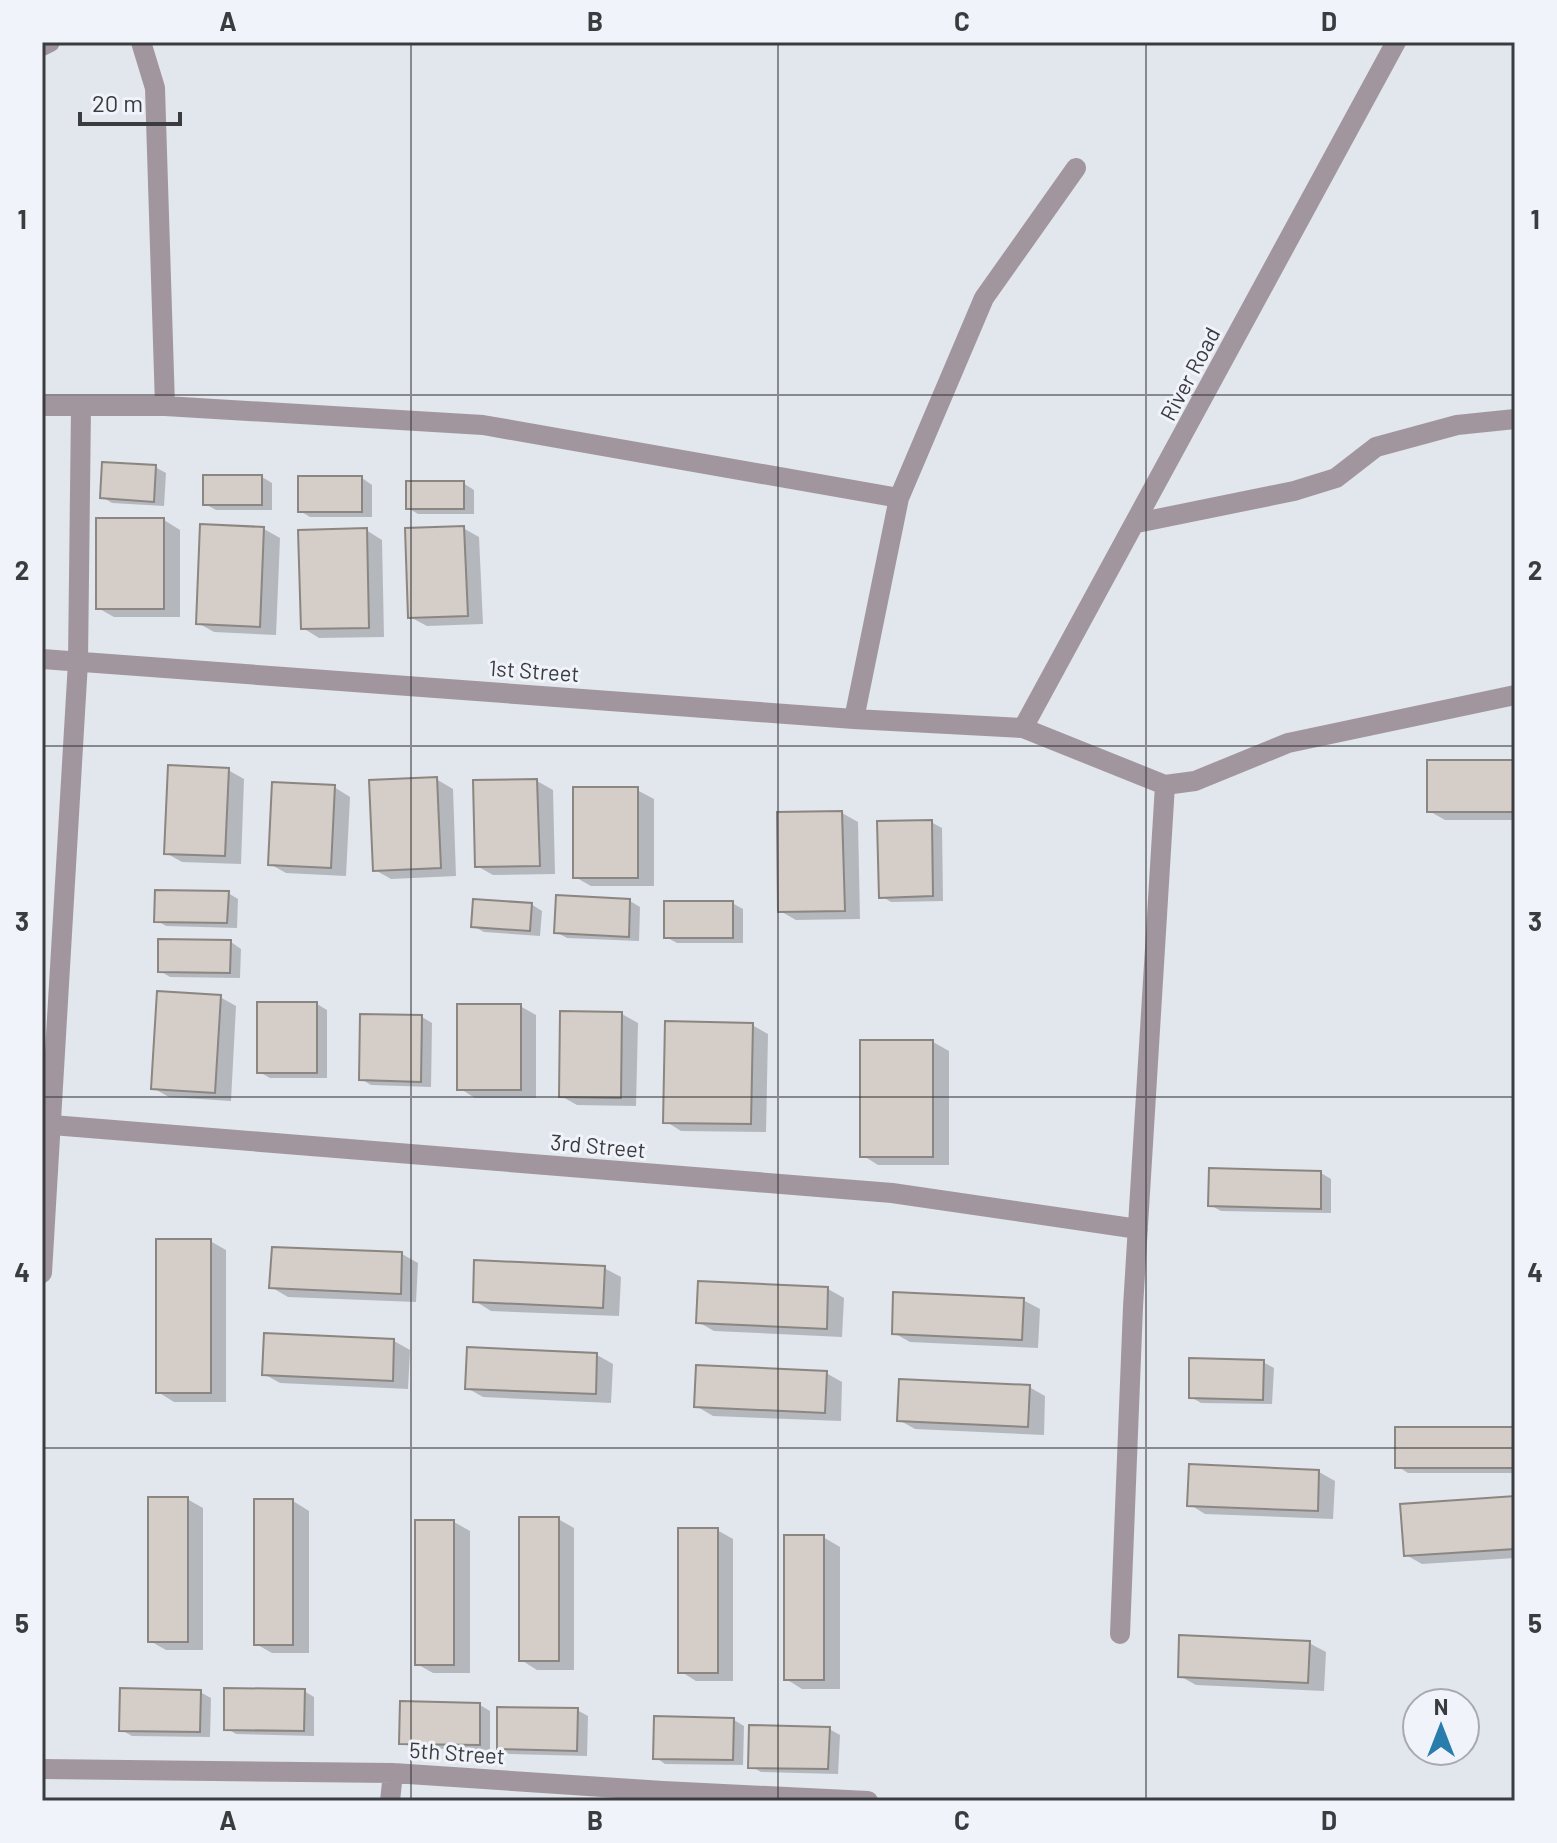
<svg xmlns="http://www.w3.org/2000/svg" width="1557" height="1843" font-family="Barlow,sans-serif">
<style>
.shadow{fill:#0003}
.building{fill:#d4cdc8;stroke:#8b8681;stroke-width:2}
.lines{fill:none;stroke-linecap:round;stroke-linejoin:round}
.minor{stroke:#a2969e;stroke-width:20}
.grid{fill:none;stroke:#3b3c3f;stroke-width:2;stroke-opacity:0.55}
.labels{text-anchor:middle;stroke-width:6;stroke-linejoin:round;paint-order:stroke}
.street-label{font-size:22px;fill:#3b3c3f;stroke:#f0f4fa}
.neatline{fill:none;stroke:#3b3c3f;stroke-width:3}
.grid-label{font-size:26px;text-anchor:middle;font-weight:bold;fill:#3b3c3f}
</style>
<rect width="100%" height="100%" fill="#e2e6ed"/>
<!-- shadow -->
<path class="shadow" d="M155,467L166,473L164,506L112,503L102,497Z
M262,477L272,483V510H216L205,504Z
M362,478L372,485V517H310L300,511Z
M463,483L474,490V514H418L408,508Z
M164,520L180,530V617H114L98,608Z
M463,528L479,537L483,624L427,626L410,617Z
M264,529L280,538L276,635L214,632L198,623Z
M366,530L382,540L384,637L319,638L303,628Z
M1515,762V820H1445L1429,811Z
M228,770L244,779L241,864L182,862L166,853Z
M436,779L453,789L456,876L391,879L375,870Z
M537,781L553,790L555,874L493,875L477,866Z
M334,787L350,797L346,876L286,873L270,864Z
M637,790L654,799V886H591L575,877Z
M842,813L858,822L860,919L796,920L780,911Z
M931,822L942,828L943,901L891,902L881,896Z
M228,893L238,899L237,928L166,926L156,920Z
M630,901L640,907L639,941L567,938L556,932Z
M732,903L743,909V943H677L666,937Z
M531,904L542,911L540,936L484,932L473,926Z
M231,942L241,949L240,978L170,977L160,971Z
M220,997L236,1006L231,1101L169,1097L153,1088Z
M317,1004L327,1010V1078H270L259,1072Z
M520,1006L536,1015V1098H475L459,1088Z
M622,1014L638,1023L636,1106L577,1105L561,1096Z
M422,1017L432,1023L431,1087L371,1085L361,1079Z
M752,1025L768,1034L766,1132L681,1131L665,1121Z
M933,1042L949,1051V1165H878L862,1155Z
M1321,1173L1331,1179V1213L1221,1211L1210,1205Z
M210,1241L226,1250V1402H174L158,1392Z
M402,1254L418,1263L416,1302L288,1297L271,1287Z
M604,1268L621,1277L619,1316L491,1311L475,1301Z
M828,1289L844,1298L842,1337L714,1331L698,1322Z
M1023,1300L1040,1309L1038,1348L910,1342L894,1333Z
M394,1341L410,1350L408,1389L280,1383L264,1374Z
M597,1355L613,1364L611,1403L483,1397L467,1388Z
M1263,1362L1274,1368L1272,1404L1201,1403L1191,1397Z
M826,1373L842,1382L841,1421L713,1416L696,1406Z
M1029,1387L1045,1396L1044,1435L915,1429L899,1420Z
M1515,1429V1473H1408L1397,1466Z
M1319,1472L1335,1481L1333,1519L1205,1514L1189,1504Z
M1515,1498V1558L1422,1564L1406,1555Z
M187,1499L203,1508V1650H166L150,1641Z
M293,1501L309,1511V1653H272L256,1644Z
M558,1519L574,1528V1670H537L521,1660Z
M454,1522L470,1531V1673H433L417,1664Z
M717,1530L733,1539V1681H696L680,1671Z
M823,1537L840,1547V1689H802L786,1679Z
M1309,1643L1326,1652L1324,1691L1196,1685L1180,1676Z
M304,1691L314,1697V1736L236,1734L226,1728Z
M200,1692L211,1698L210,1737L132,1736L121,1730Z
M480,1705L490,1711V1750L412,1748L402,1742Z
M577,1710L588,1716L587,1756L509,1754L499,1748Z
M734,1720L744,1726L743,1765L665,1764L655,1757Z
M829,1729L840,1735L838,1774L761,1772L750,1766Z"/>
<!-- building -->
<path class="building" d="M102,462L156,465L154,502L100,498Z
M203,475H262V505H203Z
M298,476H362V512H298Z
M406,481H464V509H406Z
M96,518H164V609H96Z
M200,524L264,527L260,627L196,624Z
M464,526L468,616L408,618L405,528Z
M367,528L369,628L301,629L298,530Z
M1427,760H1515V812H1427Z
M168,765L229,768L225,856L164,854Z
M437,777L441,868L373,871L369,780Z
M537,779L540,866L475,867L473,780Z
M272,782L335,785L331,868L268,865Z
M573,787H638V878H573Z
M842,811L845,911L778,912L777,812Z
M932,820L933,896L879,898L877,821Z
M155,890L229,891L227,923L154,922Z
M556,895L630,899L629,937L554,933Z
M473,899L532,903L530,931L471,927Z
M664,901H733V938H664Z
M158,939L231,940L230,973L158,972Z
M157,991L221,995L215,1093L151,1089Z
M257,1002H317V1073H257Z
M457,1004H521V1090H457Z
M560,1011L622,1012L621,1098L559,1097Z
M360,1014L422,1015L421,1082L359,1080Z
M665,1021L753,1023L751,1124L663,1123Z
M860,1040H933V1157H860Z
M1209,1168L1321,1171V1209L1208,1206Z
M156,1239H211V1393H156Z
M272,1247L402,1252L401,1294L269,1288Z
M474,1260L605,1266L603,1308L473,1302Z
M698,1281L828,1287L827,1329L696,1323Z
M893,1292L1024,1298L1022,1340L892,1334Z
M264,1333L394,1339L393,1381L262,1375Z
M467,1347L597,1353L596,1394L465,1389Z
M1189,1358L1264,1360L1263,1400L1189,1398Z
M696,1365L827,1371L825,1413L694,1407Z
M899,1379L1030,1385L1028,1427L897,1421Z
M1395,1427H1515V1468H1395Z
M1189,1464L1319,1470L1318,1511L1187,1506Z
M1515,1496V1549L1404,1556L1400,1504Z
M148,1497H188V1642H148Z
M254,1499H293V1645H254Z
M519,1517H559V1661H519Z
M415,1520H454V1665H415Z
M678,1528H718V1673H678Z
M784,1535H824V1680H784Z
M1179,1635L1310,1641L1308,1683L1178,1677Z
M120,1688L201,1690L200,1732L119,1731Z
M224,1688L305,1689L304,1731L224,1730Z
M400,1701L480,1703V1745L399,1744Z
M497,1707L578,1708L577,1751L497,1749Z
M654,1716L734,1718L733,1760L653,1759Z
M749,1725L830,1727L828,1769L748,1768Z"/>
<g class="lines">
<!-- minor -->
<path class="minor" d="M42,46L50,42
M42,406H165L155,88L141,42
M165,406L483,425L899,498
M1137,523L1294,491L1336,478L1376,447L1457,425L1515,419
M42,659L854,719L1023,728L1165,785L1195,781L1288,743L1515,695
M854,719L899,498L984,298L1076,168
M1023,728L1396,42
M52,1125L892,1193L1138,1229
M42,1273L78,662L81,407
M1120,1634L1133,1307L1165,785
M42,1769L393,1773L663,1791L868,1801
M390,1801L393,1773"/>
</g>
<!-- grid -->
<path class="grid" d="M411,42V1801M778,42V1801M1146,42V1801M42,395H1515M42,746H1515M42,1097H1515M42,1448H1515"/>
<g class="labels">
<!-- street labels -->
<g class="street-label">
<text transform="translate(1190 374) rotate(-62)" y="8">River Road</text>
<text transform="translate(534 671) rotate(4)" y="8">1st Street</text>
<text transform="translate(598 1146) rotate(5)" y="8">3rd Street</text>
<text transform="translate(457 1753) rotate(4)" y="8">5th Street</text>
</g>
</g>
<!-- border -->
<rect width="1557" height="1843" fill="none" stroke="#f0f4fa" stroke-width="88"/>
<!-- north arrow -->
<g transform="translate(1441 1727)"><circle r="38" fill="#f0f4fa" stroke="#a8aaaf" stroke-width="2"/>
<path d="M0-6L14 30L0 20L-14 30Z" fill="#287dac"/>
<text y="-12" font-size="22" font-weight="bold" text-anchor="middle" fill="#3b3c3f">N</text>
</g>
<!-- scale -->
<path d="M80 112v12h100v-12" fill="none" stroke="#3b3c3f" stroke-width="4"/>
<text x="92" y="112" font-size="24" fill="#3b3c3f" stroke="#f0f4fa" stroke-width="6" paint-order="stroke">20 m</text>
<rect x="44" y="44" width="1469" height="1755" class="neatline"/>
<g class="grid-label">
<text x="228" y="31">A</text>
<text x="595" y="31">B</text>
<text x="962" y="31">C</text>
<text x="1329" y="31">D</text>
<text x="22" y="229">1</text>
<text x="1535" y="229">1</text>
<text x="22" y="580">2</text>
<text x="1535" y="580">2</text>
<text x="22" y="931">3</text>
<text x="1535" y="931">3</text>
<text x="22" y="1282">4</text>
<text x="1535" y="1282">4</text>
<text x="22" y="1633">5</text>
<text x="1535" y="1633">5</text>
<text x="228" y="1830">A</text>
<text x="595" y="1830">B</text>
<text x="962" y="1830">C</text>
<text x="1329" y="1830">D</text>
</g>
</svg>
